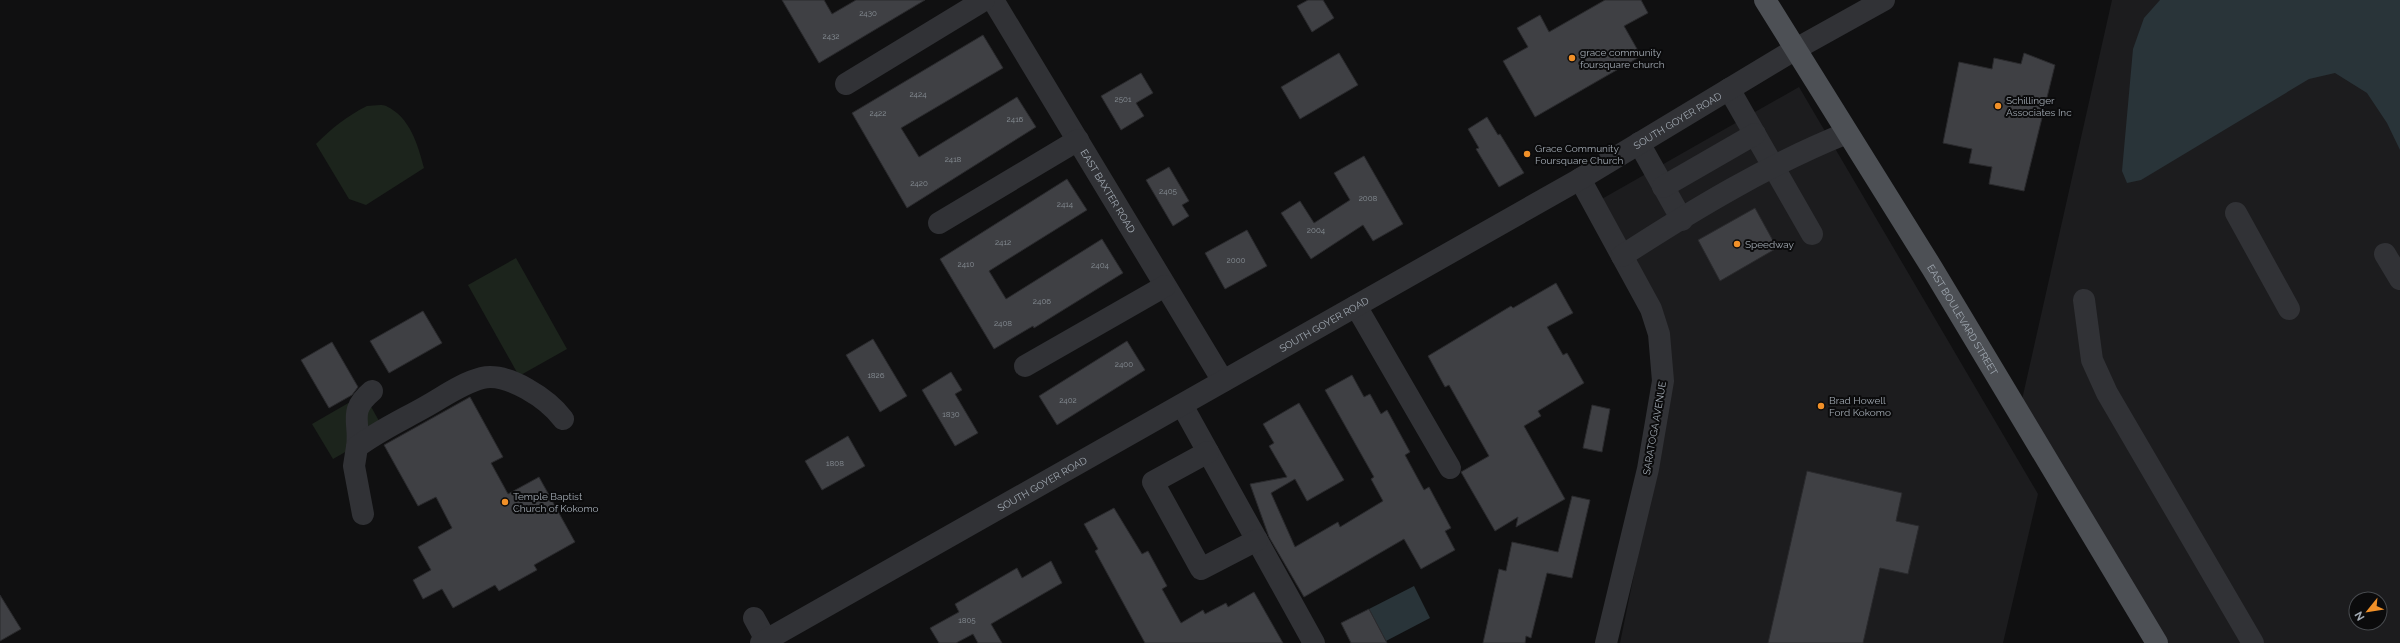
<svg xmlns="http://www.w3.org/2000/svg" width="2400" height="643" font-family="Raleway,sans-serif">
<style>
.built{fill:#1c1c1e;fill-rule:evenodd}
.green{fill:#1c241c}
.water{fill:#293439}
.building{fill:#3f4044;stroke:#2a2a2d}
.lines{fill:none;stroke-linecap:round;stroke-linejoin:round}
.minor{stroke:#313236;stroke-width:22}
.major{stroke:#4d5055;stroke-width:22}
.poi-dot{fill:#f19028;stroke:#0b0b0c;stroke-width:1.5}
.labels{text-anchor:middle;stroke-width:4;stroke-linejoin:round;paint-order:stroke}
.number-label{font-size:8px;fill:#888f96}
.poi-label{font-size:10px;fill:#a1a9b2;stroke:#0b0b0c;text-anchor:start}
.street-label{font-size:10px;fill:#a1a9b2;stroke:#0b0b0c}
</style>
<rect width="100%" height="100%" fill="#101011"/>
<!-- built -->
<path class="built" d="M2112,0H2400V643H2156L2019,413ZM2356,599H2380V623H2356Z
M1799,87L2038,494L2003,643H1620L1673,384L1600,200Z"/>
<!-- green -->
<path class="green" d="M367,106C373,106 381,104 386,106C410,117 418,145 424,168L366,205L349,199L316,144C332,128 347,116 367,106Z
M516,258L567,349L519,376L468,285Z
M364,394L384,430L333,459L312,424Z"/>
<!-- water -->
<path class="water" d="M2160,0H2400V150L2387,123L2367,93L2335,73L2309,79L2141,180L2127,183L2122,171L2133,49L2144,18Z
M1414,586L1430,618L1386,641L1369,609Z"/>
<!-- building -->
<path class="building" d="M782,0H824L832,14L856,0H925L819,63Z
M1308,0H1323L1334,18L1312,32L1297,6Z
M1605,0H1641L1648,13L1624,26L1641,56L1535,117L1503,61L1528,47L1517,28L1540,15L1549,32Z
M983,35L1003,68L901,128L919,157L1017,97L1036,127L907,208L852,113Z
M1339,53L1358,85L1300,119L1281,87Z
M2024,53L2055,65L2024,191L1989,184L1992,167L1969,163L1972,149L1943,143L1959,62L1992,69L1994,58L2021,64Z
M1141,73L1153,93L1136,103L1144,116L1121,130L1101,96Z
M1487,117L1498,135L1500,134L1524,173L1499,187L1476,149L1479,148L1468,129Z
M1364,156L1403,224L1373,241L1363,225L1311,259L1281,213L1300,201L1314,223L1350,200L1334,173Z
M1169,167L1189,201L1182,205L1189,216L1173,226L1146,180Z
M1067,179L1087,210L989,271L1006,299L1102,239L1123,273L1034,328L1033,326L994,349L940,259Z
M1755,208L1777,248L1720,281L1698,240Z
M1247,230L1267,266L1225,289L1205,253Z
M1556,283L1573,313L1547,327L1563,355L1567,353L1584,383L1538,411L1541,416L1524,426L1565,499L1516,527L1518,517L1495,531L1461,472L1489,456L1449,385L1445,387L1428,356L1511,306L1513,308Z
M423,311L442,343L389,373L370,341Z
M873,339L907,396L880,412L846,355Z
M1127,341L1145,370L1057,425L1039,396Z
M332,342L358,387L352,395L329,408L301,360Z
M951,372L962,390L955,394L978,433L955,446L922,390Z
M1352,375L1364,397L1370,394L1381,414L1387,410L1410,452L1405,455L1424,490L1429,487L1451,528L1445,531L1455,550L1421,569L1404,539L1304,597L1269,537L1250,484L1287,477L1269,446L1274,443L1263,424L1299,403L1344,480L1307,501L1295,479L1271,493L1295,547L1338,522L1340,527L1383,501L1371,479L1374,477L1325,390Z
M470,397L503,457L491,463L508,494L539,477L575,542L534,565L537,570L499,591L495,585L453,608L442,589L423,599L413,580L431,570L418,547L452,528L436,497L418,506L384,445Z
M1592,405L1610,409L1602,452L1583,448Z
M848,436L865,466L822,490L805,461Z
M1807,471L1902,493L1896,521L1919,526L1908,574L1880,568L1863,643H1768Z
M1572,496L1590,500L1572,578L1547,573L1531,638L1526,636L1525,643H1483L1499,569L1506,571L1512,542L1558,552Z
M1114,508L1142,554L1148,551L1167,586L1162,589L1181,623L1203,610L1205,614L1226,603L1228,607L1254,592L1283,643H1145L1095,551L1098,549L1084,524Z
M1051,561L1062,583L991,624L1002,643H978L973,634L956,643H939L930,628L959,612L955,604L1017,568L1022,578Z
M0,595L21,629L0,641Z
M1369,609L1387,643H1351L1341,623Z"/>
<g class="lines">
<!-- minor -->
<g class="minor">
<path id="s1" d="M993,0L1223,381"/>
<path d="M846,84L984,0"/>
<path d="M1729,89L1812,234"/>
<path d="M1639,143L1682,220"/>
<path d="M1580,179L1651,309L1659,334L1663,381L1648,469L1606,643"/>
<path d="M1663,187L1755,134"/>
<path d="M2236,213L2289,309"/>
<path d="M939,223L1078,140"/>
<path d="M2385,254L2400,279"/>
<path d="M1622,256C1693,210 1769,164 1847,133"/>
<path d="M2084,300L2092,360L2107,393L2253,643"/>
<path d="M1356,306L1450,468"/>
<path d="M1025,366L1165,286"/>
<path d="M1182,405L1314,643"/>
<path d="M357,447C361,422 347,412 372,391"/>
<path d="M1208,452L1153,482L1201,569L1257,540"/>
<path d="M363,514L354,466L357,447C378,431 402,420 425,407C443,397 462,383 482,378C508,372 548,399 563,419"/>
<path d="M754,618L766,640"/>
<path id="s2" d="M761,643L1580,179L1794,50L1884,0"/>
</g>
<!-- major -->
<path class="major" id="s3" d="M1765,0L1932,268L2157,643"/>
</g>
<!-- markers -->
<g class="poi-dot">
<circle cx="1572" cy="58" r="4"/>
<circle cx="1998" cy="106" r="4"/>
<circle cx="1527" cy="154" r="4"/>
<circle cx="1737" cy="244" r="4"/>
<circle cx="1821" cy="406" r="4"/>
<circle cx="505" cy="502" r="4"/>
</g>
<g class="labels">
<!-- number labels -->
<g class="number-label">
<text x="868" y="16">2430</text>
<text x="831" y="39">2432</text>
<text x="918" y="97">2424</text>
<text x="1123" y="102">2501</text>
<text x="878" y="116">2422</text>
<text x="1015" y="122">2416</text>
<text x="953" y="162">2418</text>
<text x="919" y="186">2420</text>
<text x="1168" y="194">2405</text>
<text x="1368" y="201">2008</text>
<text x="1065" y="207">2414</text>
<text x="1316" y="233">2004</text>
<text x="1003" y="245">2412</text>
<text x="1236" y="263">2000</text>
<text x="966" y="267">2410</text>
<text x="1100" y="268">2404</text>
<text x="1042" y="304">2406</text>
<text x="1003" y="326">2408</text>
<text x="1124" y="367">2400</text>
<text x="876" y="378">1826</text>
<text x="1068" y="403">2402</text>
<text x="951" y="417">1830</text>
<text x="835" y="466">1808</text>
<text x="967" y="623">1805</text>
</g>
<!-- poi labels -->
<g class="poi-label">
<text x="1580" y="56">grace community<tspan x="1580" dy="12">foursquare church</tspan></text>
<text x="2006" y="104">Schillinger<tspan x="2006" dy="12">Associates Inc</tspan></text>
<text x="1535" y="152">Grace Community<tspan x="1535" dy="12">Foursquare Church</tspan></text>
<text x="1745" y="248">Speedway</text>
<text x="1829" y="404">Brad Howell<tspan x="1829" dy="12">Ford Kokomo</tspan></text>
<text x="513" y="500">Temple Baptist<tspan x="513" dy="12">Church of Kokomo</tspan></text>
</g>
<!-- street labels -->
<g class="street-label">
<text dy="4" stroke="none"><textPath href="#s2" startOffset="1055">SOUTH GOYER ROAD</textPath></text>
<text dy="4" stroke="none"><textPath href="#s1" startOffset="223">EAST BAXTER ROAD</textPath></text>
<text dy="4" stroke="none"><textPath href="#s3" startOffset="376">EAST BOULEVARD STREET</textPath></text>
<text dy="4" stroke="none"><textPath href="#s2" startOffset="647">SOUTH GOYER ROAD</textPath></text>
<text transform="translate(1654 428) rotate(-80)" y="4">SARATOGA AVENUE</text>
<text dy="4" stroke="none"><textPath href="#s2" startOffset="323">SOUTH GOYER ROAD</textPath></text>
</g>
</g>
<!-- north arrow -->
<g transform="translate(2368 611) rotate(240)"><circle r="19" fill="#0b0b0c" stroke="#474a4e"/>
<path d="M0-3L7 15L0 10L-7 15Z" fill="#f19028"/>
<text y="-6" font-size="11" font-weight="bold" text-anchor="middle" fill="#a1a9b2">N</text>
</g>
</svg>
